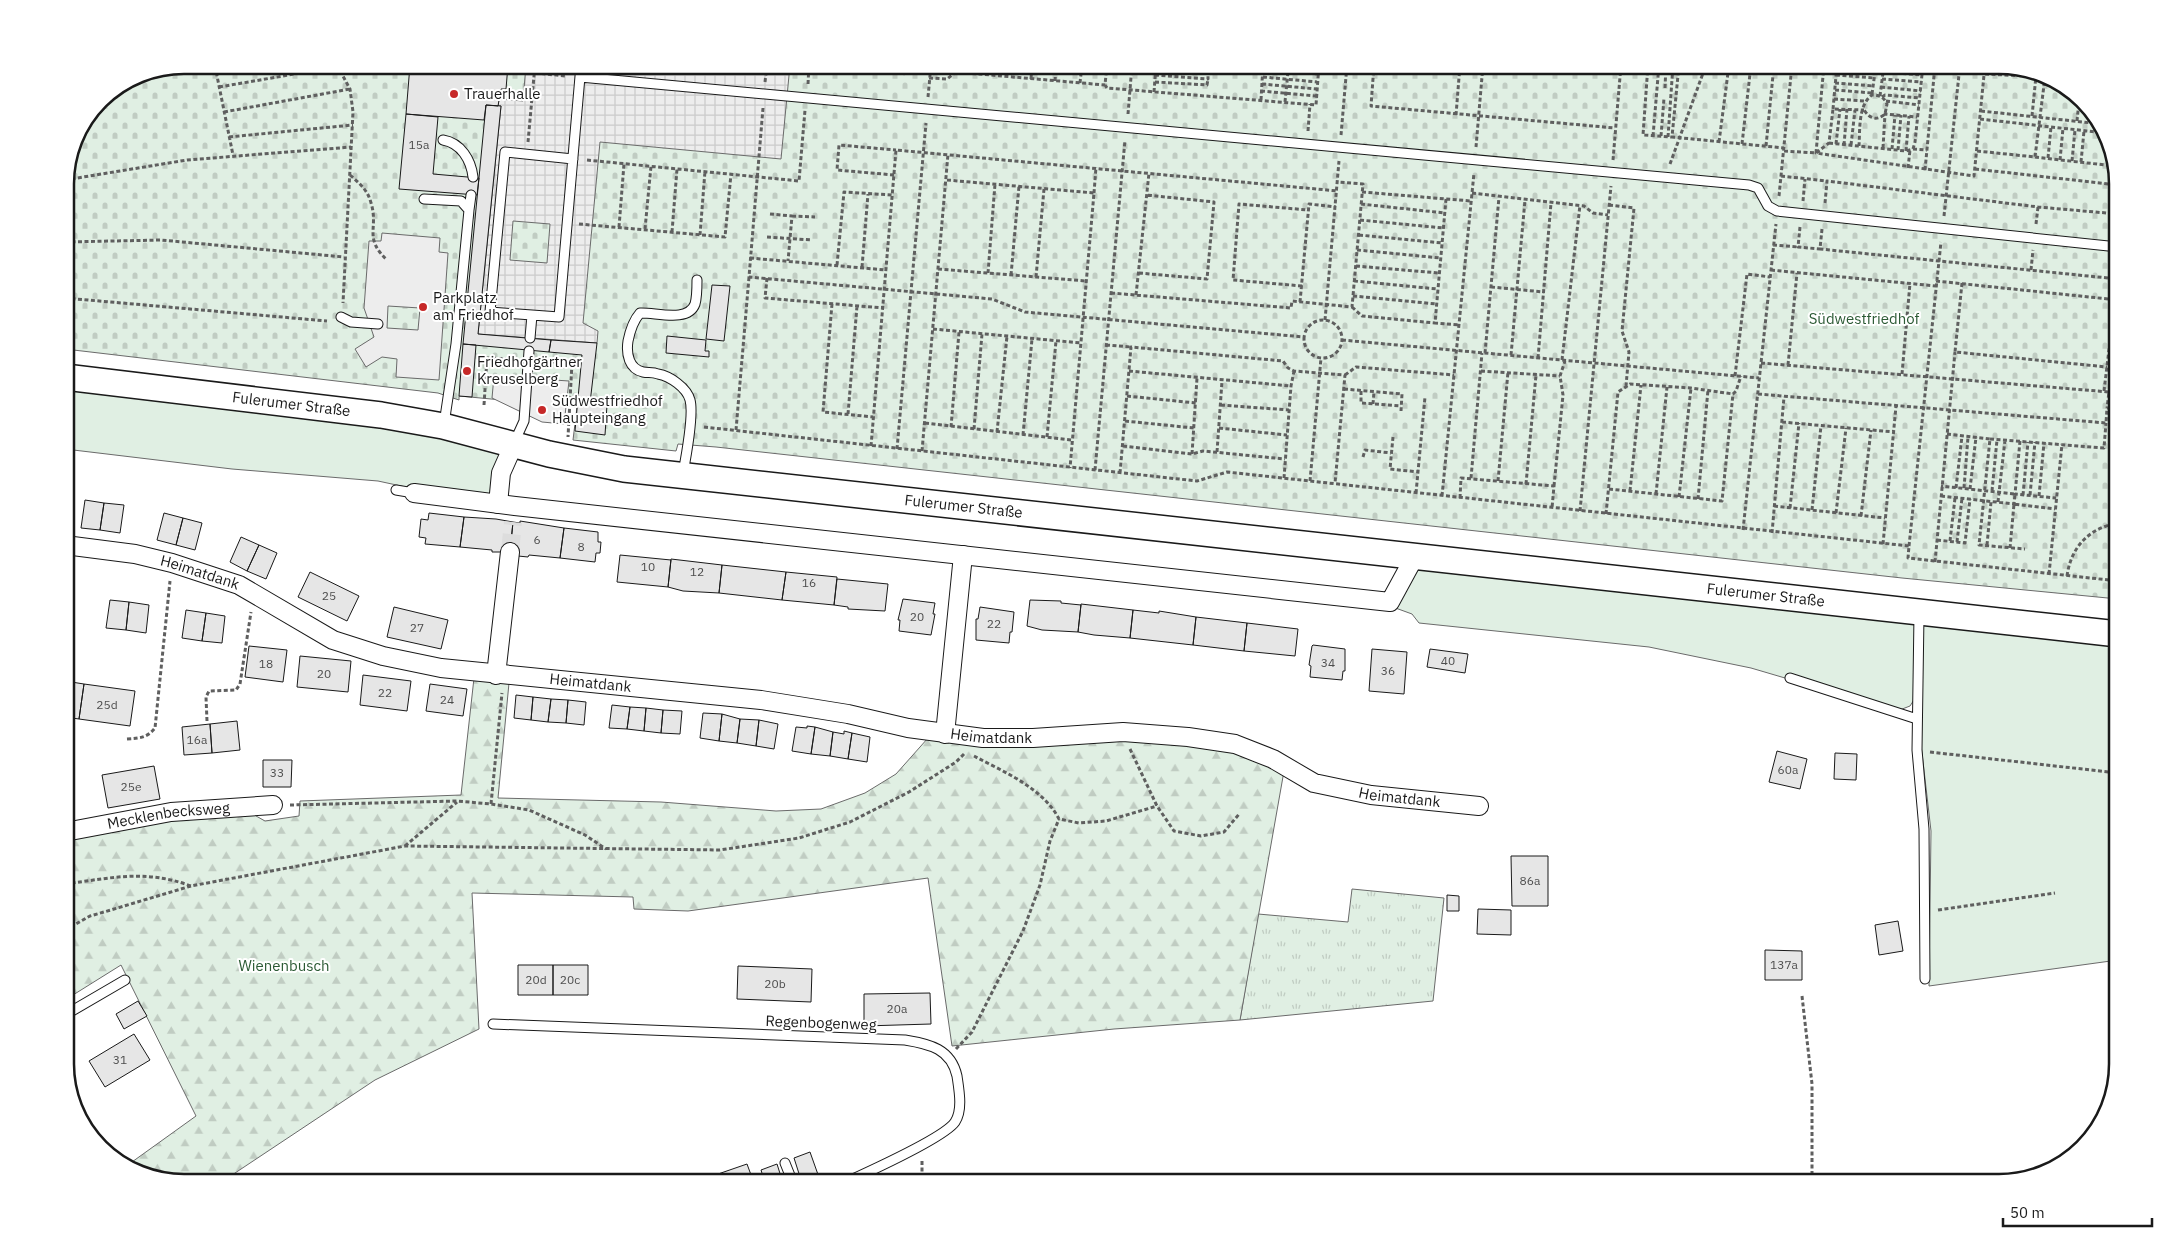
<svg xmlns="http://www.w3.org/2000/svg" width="2183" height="1248" font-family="'IBM Plex Sans',sans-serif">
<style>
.grass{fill:url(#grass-tufts);stroke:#6a6a6a}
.forest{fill:url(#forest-firs);stroke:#6a6a6a}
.cemetery{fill:url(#cemetery-stones);stroke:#6a6a6a}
.green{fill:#e0efe3;stroke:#6a6a6a}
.parking{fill:#ededed;stroke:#6a6a6a;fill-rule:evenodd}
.plaza{fill:url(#plaza-grid);stroke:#6a6a6a;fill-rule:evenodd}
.building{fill:#e6e6e6;stroke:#1a1a1a}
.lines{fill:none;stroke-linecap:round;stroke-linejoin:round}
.minor-tunnel{stroke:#ddd;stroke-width:18;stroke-dasharray:18 9;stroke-linecap:butt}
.service-casing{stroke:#1a1a1a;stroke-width:11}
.minor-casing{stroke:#1a1a1a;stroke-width:20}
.secondary-casing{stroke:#1a1a1a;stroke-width:28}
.path{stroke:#5f5f5f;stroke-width:3;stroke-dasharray:4 2.5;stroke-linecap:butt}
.service{stroke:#fff;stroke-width:9}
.minor{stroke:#fff;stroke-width:18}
.secondary{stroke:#fff;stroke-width:25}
.poi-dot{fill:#c62828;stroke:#fff;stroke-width:2}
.labels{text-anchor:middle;stroke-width:4;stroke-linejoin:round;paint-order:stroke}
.number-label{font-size:12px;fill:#4d4d4d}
.poi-label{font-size:15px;fill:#1a1a1a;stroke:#fff;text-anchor:start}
.park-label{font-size:15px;fill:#2b5a34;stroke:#fff}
.street-label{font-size:15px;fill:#1a1a1a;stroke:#fff}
.rim{fill:none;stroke:#1a1a1a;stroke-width:2.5}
</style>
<defs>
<pattern id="grass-tufts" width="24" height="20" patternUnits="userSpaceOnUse" patternTransform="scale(1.25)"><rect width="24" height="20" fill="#e0efe3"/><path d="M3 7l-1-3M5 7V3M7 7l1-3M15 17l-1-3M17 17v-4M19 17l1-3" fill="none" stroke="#c0ccc2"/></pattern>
<pattern id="forest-firs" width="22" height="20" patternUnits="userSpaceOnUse" patternTransform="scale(1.25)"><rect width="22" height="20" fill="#e0efe3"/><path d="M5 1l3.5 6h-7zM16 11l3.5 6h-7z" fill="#c0ccc2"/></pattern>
<pattern id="cemetery-stones" width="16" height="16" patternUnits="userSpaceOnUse" patternTransform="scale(1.25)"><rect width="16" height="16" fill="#e0efe3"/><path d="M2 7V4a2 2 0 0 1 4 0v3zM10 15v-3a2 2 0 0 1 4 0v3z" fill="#c0ccc2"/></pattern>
<pattern id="plaza-grid" width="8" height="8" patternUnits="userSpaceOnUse" patternTransform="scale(1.25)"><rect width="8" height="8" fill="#ededed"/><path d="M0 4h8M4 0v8" fill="none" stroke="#cbcbcb"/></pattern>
</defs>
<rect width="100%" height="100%" fill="#fff"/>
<!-- grass -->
<path class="grass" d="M1352,889L1444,898L1433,1001L1240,1020L1258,914L1348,922Z"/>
<!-- forest -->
<path class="forest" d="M474,678L509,683L498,798L661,802L776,811L821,809L865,793L896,774L928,738L964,744L1024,747L1155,739L1235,749L1284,771L1240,1020L1114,1029L952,1046L928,878L688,911L634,909L633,897L472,893L479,1029L375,1080L220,1183H184L125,1167L196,1116L121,965L65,1000V837L116,825L249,812L265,821L299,816L300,801L461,795Z"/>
<!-- cemetery -->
<path class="cemetery" d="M184,65H1999L2058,81L2102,124L2118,176V599L1902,578L716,447L678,444L676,451L573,440L577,407L459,396V400L438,393L65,349V176L74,138L100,100L139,74Z"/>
<!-- green -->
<path class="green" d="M65,388L441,435L506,452L494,501L415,489L378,481L232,469L65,449Z
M1414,564L2118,645V960L1929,986L1931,831L1921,744V689L1910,706L1897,711L1751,668L1649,647L1419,623L1412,614L1390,606Z"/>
<!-- parking -->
<path class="parking" d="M382,233L440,238L439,252L448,253L439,380L396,377L397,359L382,357L366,367L355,349L374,337L364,308L369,241H381ZM388,306L420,308L418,330L387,328Z
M494,376L569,381L564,424L542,422L492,398Z"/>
<!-- plaza -->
<path class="plaza" d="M526,65H790L781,159L600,142L583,323L598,331L597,343L478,334L501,106H498L499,99L523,101ZM513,221L550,224L547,263L510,260Z"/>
<!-- building -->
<path class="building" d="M410,65H508L506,89H501L498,106L486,105L484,120L406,114Z
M486,105L501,106L478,334L551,340L549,352L463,344Z
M406,114L438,117L433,174L479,178L477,195L399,189Z
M712,285L730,286L724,341L706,339Z
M667,336L706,340L705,351H709V357L666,353Z
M551,340L597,343L590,403L607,405L605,435L575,431L582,355L549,352Z
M463,344L476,345L472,397L459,396Z
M85,500L104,503L100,530L81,528Z
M104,503L124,505L120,533L100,530Z
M164,513L183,518L176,545L157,540Z
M429,513L464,517L460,547L425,544L426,538L419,537L421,519L428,520Z
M464,517L496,519L513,522L510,552H492V550L460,547Z
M183,518L202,523L195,550L176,545Z
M520,521L564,528L560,558L529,555L528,557L518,556L510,552L513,522L520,523Z
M564,528L598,532V542H601L600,553H596L595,562L560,558Z
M241,537L259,545L247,571L230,562Z
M259,545L277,553L266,579L247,571Z
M620,555L671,560L668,587L617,582Z
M671,559L722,565L719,593L683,591L668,587Z
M722,565L786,572L782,600L719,593Z
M310,572L359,596L347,621L298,597Z
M786,572L837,577L834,605L782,600Z
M837,579L888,584L885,611L848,609V607L834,605Z
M65,594L73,595L69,623L65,622Z
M903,599L935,603L933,614H935L931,635L899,631L900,620H898Z
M110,600L129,602L126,630L106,628Z
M1030,600L1061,601V603L1081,605L1078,632L1042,630L1027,626Z
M129,602L149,605L146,633L126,630Z
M1081,604L1133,610L1130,638L1094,635L1078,632Z
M394,607L448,620L441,649L387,637Z
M980,607L1014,612L1012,632H1010L1009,643L976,640V619H978Z
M186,610L206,613L202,641L182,638Z
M1133,610L1159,613V611L1196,617L1193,645L1130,638Z
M206,613L225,616L222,643L202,641Z
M1196,617L1247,623L1244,651L1193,645Z
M1247,623L1298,629L1295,656L1244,651Z
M1313,645L1345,649V671H1343L1342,680L1310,677L1311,666L1309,665L1312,646Z
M249,646L287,650L283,682L245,677Z
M1372,649L1407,652L1404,694L1369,691Z
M1430,649L1468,654L1465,673L1427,667Z
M300,656L351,661L348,692L297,687Z
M363,675L411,681L407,711L360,705Z
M65,681L84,684L79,719L65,717Z
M84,684L135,691L130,726L79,719Z
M430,684L467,689L463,716L426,711Z
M516,695L533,697L531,720L514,718Z
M533,697L551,699L548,722L531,720Z
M551,699L568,700L566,723L548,722Z
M568,700L586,702L584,725L566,723Z
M612,705L630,707L627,729L609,728Z
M630,707L646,708L644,731L627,729Z
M646,708L663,710L661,733L644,731Z
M663,710L682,711L680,734L661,733Z
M703,713L722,714L719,741L700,738Z
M722,714L740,719L737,743L719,741Z
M740,719L759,720L756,746L737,743Z
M759,720L778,724L774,749L756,746Z
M237,721L240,750L212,753L210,724Z
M210,724L212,753L184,755L182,727Z
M807,726L815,727L811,754L792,751L796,727L807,728Z
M815,727L833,732L830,756L811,754Z
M844,731L852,733L848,759L830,756L833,732L844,734Z
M852,733L870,737L867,762L848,759Z
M1777,751L1807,759L1800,789L1769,782Z
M1835,753L1857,754L1856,780L1834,779Z
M263,760H292L291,787H263Z
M154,766L160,799L108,808L102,775Z
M65,792L71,814L65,816Z
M1511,856H1548V906H1512Z
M1447,895L1459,896V911H1447Z
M1478,909L1511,910V935L1477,934Z
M1898,921L1903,951L1879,955L1875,925Z
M1765,950L1802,951V980H1765Z
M518,965H553V995H518Z
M553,965H588V995H553Z
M738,966L812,969L811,1002L737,999Z
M930,993L931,1024L864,1026V994Z
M138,1001L147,1016L124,1029L116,1014Z
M134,1034L150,1060L105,1087L89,1061Z
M810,1152L821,1183H802L794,1158Z
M747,1164L754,1183H692Z
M777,1164L783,1183H765L761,1170Z"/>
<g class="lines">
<!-- minor-tunnel -->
<path class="minor-tunnel" d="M510,552L513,522"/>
<!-- service casing -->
<g class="service-casing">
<path id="service" d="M580,77L1749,185L1758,188L1768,206L1777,211L2118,247
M443,140C461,143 471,160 473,177
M424,199L461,201L469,210L456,344L444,424
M469,210L471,195
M532,315L490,312L505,152L573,159
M341,317L351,322L378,324
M530,338L532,315L559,317L581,65
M514,443L524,421L529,351
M683,473C686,457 694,414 690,400C687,388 670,376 658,374C653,372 648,373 643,372C629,369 626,354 628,341C630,331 633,321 640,313C655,312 688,323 695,304C697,297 697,288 697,280
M396,490L414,493
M1919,615L1917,750L1924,829L1925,979
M1790,678L1917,719
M65,1015L125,980
M493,1024L905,1040C930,1044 951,1049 957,1076C959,1090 963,1110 955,1122C944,1138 866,1173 844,1183
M785,1163L793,1183"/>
</g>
<!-- minor casing -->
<g class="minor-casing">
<g id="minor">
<path d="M414,493L515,506L1390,602L1415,556"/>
<path d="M498,504L501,473L513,446"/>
<path id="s1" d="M65,545L135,554L172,563L239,585L333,640L383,656L441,668L761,700L848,714L908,728L983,738H1033L1123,732L1188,737L1235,744L1273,759L1314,783L1371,795L1479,806"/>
<path d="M496,675L510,552"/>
<path d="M945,734L963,555"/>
<path id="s2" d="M65,832L171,812L273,805"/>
</g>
</g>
<!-- secondary casing -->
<g class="secondary-casing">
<g id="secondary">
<path id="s3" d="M65,377L381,415L443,426L549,454L624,469L2118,634"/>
</g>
</g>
<!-- path -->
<path class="path" d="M337,65L350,89L353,112L343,303
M1107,65L1105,85L1107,88L1316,105L1319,65
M1374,65L1371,106L1615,128
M1648,65L1643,135L1672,137
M1679,65L1672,137L1784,148
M1824,65L1816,153L1974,176L1985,65
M1884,65L1922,68
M215,66L233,155
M1156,67L1208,71L1209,65
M877,68L878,65
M1837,68L1875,72
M1263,70L1318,74
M956,72V65
M1883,72L1922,75
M535,73L566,76
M138,74L221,65
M981,74L982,65
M1985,74L2046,77
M903,75L904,65
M1155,75L1208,79V71
M1836,75L1874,78
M1006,76L1007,65
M1263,77L1317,82
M929,78L947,79L956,72L1105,85
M1031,79L1032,65
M1882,79L1921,82
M1055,81L1056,65
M765,82L767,65
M1155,82L1207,85L1208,79
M1080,83L1082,65
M1835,83L1873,86
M808,84L809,65
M1262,84L1317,89
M219,87L289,75L330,65
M1881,87L1921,91
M1665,88L1666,65
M1835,90L1872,93
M1261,91L1316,96
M1154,92L1156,65
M1872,94L1876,65
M1880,96L1884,65
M928,97L931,65
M1882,97L1885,95L1920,98
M1834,99L1865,101
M1261,100L1263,65
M1886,101L1919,105
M1285,102L1288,72
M763,108L749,277L992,299L1025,312L1304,337
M1833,109L1837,65
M1981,111L2101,124
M224,112L350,89
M1128,114L1132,65
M1456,115L1460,65
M2032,116L2036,76
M1980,119L2105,133
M2077,121L2079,101
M1308,131L1310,104
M1341,135L1347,65
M1653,136L1659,65
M1661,136L1664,98
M229,137L353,125
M1668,137L1673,65
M528,142L535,65
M1719,142L1729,65
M1829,143L1906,151L1913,149L1915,142L1923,65
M1742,144L1751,65
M1836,144L1840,109
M1844,145L1847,109
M1851,145L1855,110
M1766,146L1774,65
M1859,146C1860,130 1858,105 1872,95C1879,95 1884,97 1887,104L1885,114C1877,121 1870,119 1864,110
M1476,147L1483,65
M1883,148L1885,114L1917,117
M1892,149L1895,115
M1913,149L1927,150
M1898,150L1901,115
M1784,151L1816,153L1829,143L1833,109L1864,110
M1906,151L1909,116
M1977,151L2035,157L2045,77
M2035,157L2114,166
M2048,158L2051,127
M587,160L799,181L805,110
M1613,160L1621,65
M2060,160L2063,128
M2072,161L2075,130
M2081,162L2084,131
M1670,164L1706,65
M1908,168L1910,150
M1975,169L2118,185
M1925,170L1935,66L1943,67
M350,175C359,183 368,190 371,203C379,229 363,237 387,260
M894,175L837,170L839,145L896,150
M1781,176L1827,181
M65,180L187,160L351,147
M947,180L1094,193L1070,468
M1362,192L1471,201
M1094,193L1096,167
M1472,193L1584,206L1593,213L1608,215
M1779,196L1792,65
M1446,199L1435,323L1459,325
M1803,201L1805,179
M1825,203L1827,181L2038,207L2118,214
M1361,204L1445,213
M1609,205L1634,208L1622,331L1629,352L1626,386
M770,214L792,216L788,261
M792,216L815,217
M1944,216L1960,65
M1360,220L1443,228
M579,224L725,237L731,174
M2036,224L2038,207
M619,227L624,164
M1800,227L1798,247L1820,249
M645,229L651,166
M1822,229L1820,249L2118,279
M672,232L677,169
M700,235L705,171
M1359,235L1442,243
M767,237L812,240
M65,242L161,240L344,257
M1773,245L1798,247
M1357,250L1441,258
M750,258L886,270
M837,265L844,192L892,195
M1356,266L1439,273
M862,267L868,194
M938,269L1086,281
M1771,270L1936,286
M2031,270L2033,250
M988,273L995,184
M1139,273L1207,279L1214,202L1146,195
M1011,275L1019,186
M1036,277L1044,189
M767,278L765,298L883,308
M1354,281L1438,289
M1936,281L2118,300
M1962,283L1955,352L2107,367
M1302,286L1233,280L1239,204L1308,210
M1491,287L1544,292
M1111,293L1291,308L1292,301L1352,307L1363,184L1339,182
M1136,295L1149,173
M1353,296L1437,304
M65,298L327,321
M1300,302L1309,204L1336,207
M832,304L823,412L873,417
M1352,307L1362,316L1435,323
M1304 339a19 19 0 1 1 38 0a19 19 0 1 1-38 0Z
M1325,320L1339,161
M933,329L1081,343
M1342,340L1759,378
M1106,345L1131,347
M1485,353L1499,197
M1511,355L1525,200
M1538,358L1551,203
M1562,360L1580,205
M540,361L572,363L568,437
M1761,363L2109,392L2107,408
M1788,365L1797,273
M1129,371L1291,386
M1481,371L1560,376
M1902,374L1910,283
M1345,375L1356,367L1454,375
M1735,376L1747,274L1770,277
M1344,389L1402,394L1401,411
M1361,391V403L1401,406
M2104,391L2115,300
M1758,394L2106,423L2107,408L2118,409
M1127,396L1196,403
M1373,404L1374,392
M484,405L487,358L517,359
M1221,405L1289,410
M848,414L857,306
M1125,421L1194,428
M1782,422L1894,432
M925,423L1072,440
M704,427L1197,481L1227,472L1909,546L1908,558L2118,581
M951,427L959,332
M1219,428L1287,435
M974,429L982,334
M736,430L749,277
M997,432L1007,336
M1947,434L1990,439L1979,545L2025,549
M1023,435L1032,339
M1047,437L1056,341
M1393,437L1390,469L1418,472
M1990,439L2104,448L2106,423
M2020,441L2015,494L2056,498
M871,446L896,150L1338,191
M1123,446L1192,454L1203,451L1285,459
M897,449L926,123
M922,451L948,154
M1217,452L1222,381
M1192,454L1197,378
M1363,457L1365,450L1391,453
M1095,470L1125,140
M1120,473L1131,347L1283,361L1288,368L1294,371L1345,375L1335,483
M1284,478L1291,386L1294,371
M1471,478L1482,353
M1310,481L1321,358
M1498,481L1508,372
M1526,484L1536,375
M1554,486L1563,395L1560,376L1565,361
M1956,488L1962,436
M1964,488L1968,437
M1609,489L1722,501L1733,394
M1970,489L1976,437
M1630,491L1641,385
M1992,491L1997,440
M1416,493L1425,397
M1656,494L1667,387
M2023,495L2028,442
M2030,495L2035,442
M1442,496L1474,173
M1941,496L2014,504L2015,494L1941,486
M2039,496L2044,443
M1679,497L1691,388
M1460,498L1461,478L1554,486L1552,508
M1698,499L1708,390
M1998,502L2005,440
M1774,506L1885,518
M1790,508L1799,423
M1812,510L1821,426
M1580,511L1611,186
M1836,513L1846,428
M1606,514L1618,392L1630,384L1691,388L1733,394L1736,391L1741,376
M1861,516L1871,430
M1743,530L1776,224
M1772,533L1784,397
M1937,540L1965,543L1970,499
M1950,541L1955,498
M1957,542L1962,498
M1883,544L1896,406
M1987,545L1991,502
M1909,546L1941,242
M2010,548L2014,504L2055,509
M1935,562L1955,352
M2049,574L2062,444
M2067,576C2071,547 2089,528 2118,523
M207,721L206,697L209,691L236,690L240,684L251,612
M127,739C140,738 147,738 155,728L170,581
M1130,749L1157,806L1174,831L1201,836L1224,832L1240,813
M1930,752L2118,773
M974,756C1004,772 1043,788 1059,819L1079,823L1106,821L1157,806
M491,804L502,693
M290,805L457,801L491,804L529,810L585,835L606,849
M405,846L457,802
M65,884C112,878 145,869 191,886L405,846L720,850L799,838L850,822L909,792L956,762L964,754
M1938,910L2055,893
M65,930L90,916L104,912L191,886
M1802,996L1812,1084V1183
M956,1049L972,1032L1023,931L1040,885L1050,841L1059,819
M922,1161V1183"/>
<!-- service -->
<use href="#service" class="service"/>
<!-- minor -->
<use href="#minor" class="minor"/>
<!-- secondary -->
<use href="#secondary" class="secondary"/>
</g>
<!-- markers -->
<g class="poi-dot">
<circle cx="454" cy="94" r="5"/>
<circle cx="423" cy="307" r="5"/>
<circle cx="467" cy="371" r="5"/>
<circle cx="542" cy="410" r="5"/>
</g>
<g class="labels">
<!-- number labels -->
<g class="number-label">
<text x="419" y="149">15a</text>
<text x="537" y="544">6</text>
<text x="581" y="551">8</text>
<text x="648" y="571">10</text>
<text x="697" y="576">12</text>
<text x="809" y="587">16</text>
<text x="329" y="600">25</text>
<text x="917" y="621">20</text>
<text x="994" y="628">22</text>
<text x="417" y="632">27</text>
<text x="1448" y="665">40</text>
<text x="1328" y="667">34</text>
<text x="266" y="668">18</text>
<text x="1388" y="675">36</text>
<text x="324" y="678">20</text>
<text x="385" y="697">22</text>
<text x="447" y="704">24</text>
<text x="107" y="709">25d</text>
<text x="197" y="744">16a</text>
<text x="1788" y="774">60a</text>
<text x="277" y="777">33</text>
<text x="131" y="791">25e</text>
<text x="1530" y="885">86a</text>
<text x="1784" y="969">137a</text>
<text x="536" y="984">20d</text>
<text x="570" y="984">20c</text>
<text x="775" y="988">20b</text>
<text x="897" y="1013">20a</text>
<text x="120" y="1064">31</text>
</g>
<!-- poi labels -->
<g class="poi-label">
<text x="464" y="99">Trauerhalle</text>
<text x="433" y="303">Parkplatz<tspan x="433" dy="17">am Friedhof</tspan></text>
<text x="477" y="367">Friedhofgärtner<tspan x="477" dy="17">Kreuselberg</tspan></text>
<text x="552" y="406">Südwestfriedhof<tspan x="552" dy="17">Haupteingang</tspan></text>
</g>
<!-- park labels -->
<g class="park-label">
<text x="1864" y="324">Südwestfriedhof</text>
<text x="284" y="971">Wienenbusch</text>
</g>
<!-- street labels -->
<g class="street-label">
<text dy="5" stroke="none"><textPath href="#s3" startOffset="228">Fulerumer Straße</textPath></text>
<text dy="5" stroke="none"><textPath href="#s3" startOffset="909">Fulerumer Straße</textPath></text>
<text dy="5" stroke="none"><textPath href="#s1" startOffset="138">Heimatdank</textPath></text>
<text dy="5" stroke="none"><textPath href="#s3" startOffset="1716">Fulerumer Straße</textPath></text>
<text dy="5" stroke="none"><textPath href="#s1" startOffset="550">Heimatdank</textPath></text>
<text dy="5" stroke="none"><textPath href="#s1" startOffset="955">Heimatdank</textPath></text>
<text dy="5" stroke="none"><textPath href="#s1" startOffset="1375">Heimatdank</textPath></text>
<text dy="5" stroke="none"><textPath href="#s2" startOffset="105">Mecklenbecksweg</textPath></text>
<text transform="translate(821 1023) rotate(2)" y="5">Regenbogenweg</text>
</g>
</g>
<!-- crop -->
<path d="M0 0H2183V1248H0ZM184 74H1999A110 110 0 0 1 2109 184V1064A110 110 0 0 1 1999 1174H184A110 110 0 0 1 74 1064V184A110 110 0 0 1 184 74Z" fill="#fff" fill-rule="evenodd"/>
<path class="rim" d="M184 74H1999A110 110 0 0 1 2109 184V1064A110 110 0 0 1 1999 1174H184A110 110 0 0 1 74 1064V184A110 110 0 0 1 184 74Z"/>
<!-- scale -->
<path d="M2003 1218v8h149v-8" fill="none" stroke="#1a1a1a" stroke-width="2.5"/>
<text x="2010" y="1218" font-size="15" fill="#1a1a1a" stroke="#ffffff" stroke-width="4" paint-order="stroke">50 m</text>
</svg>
